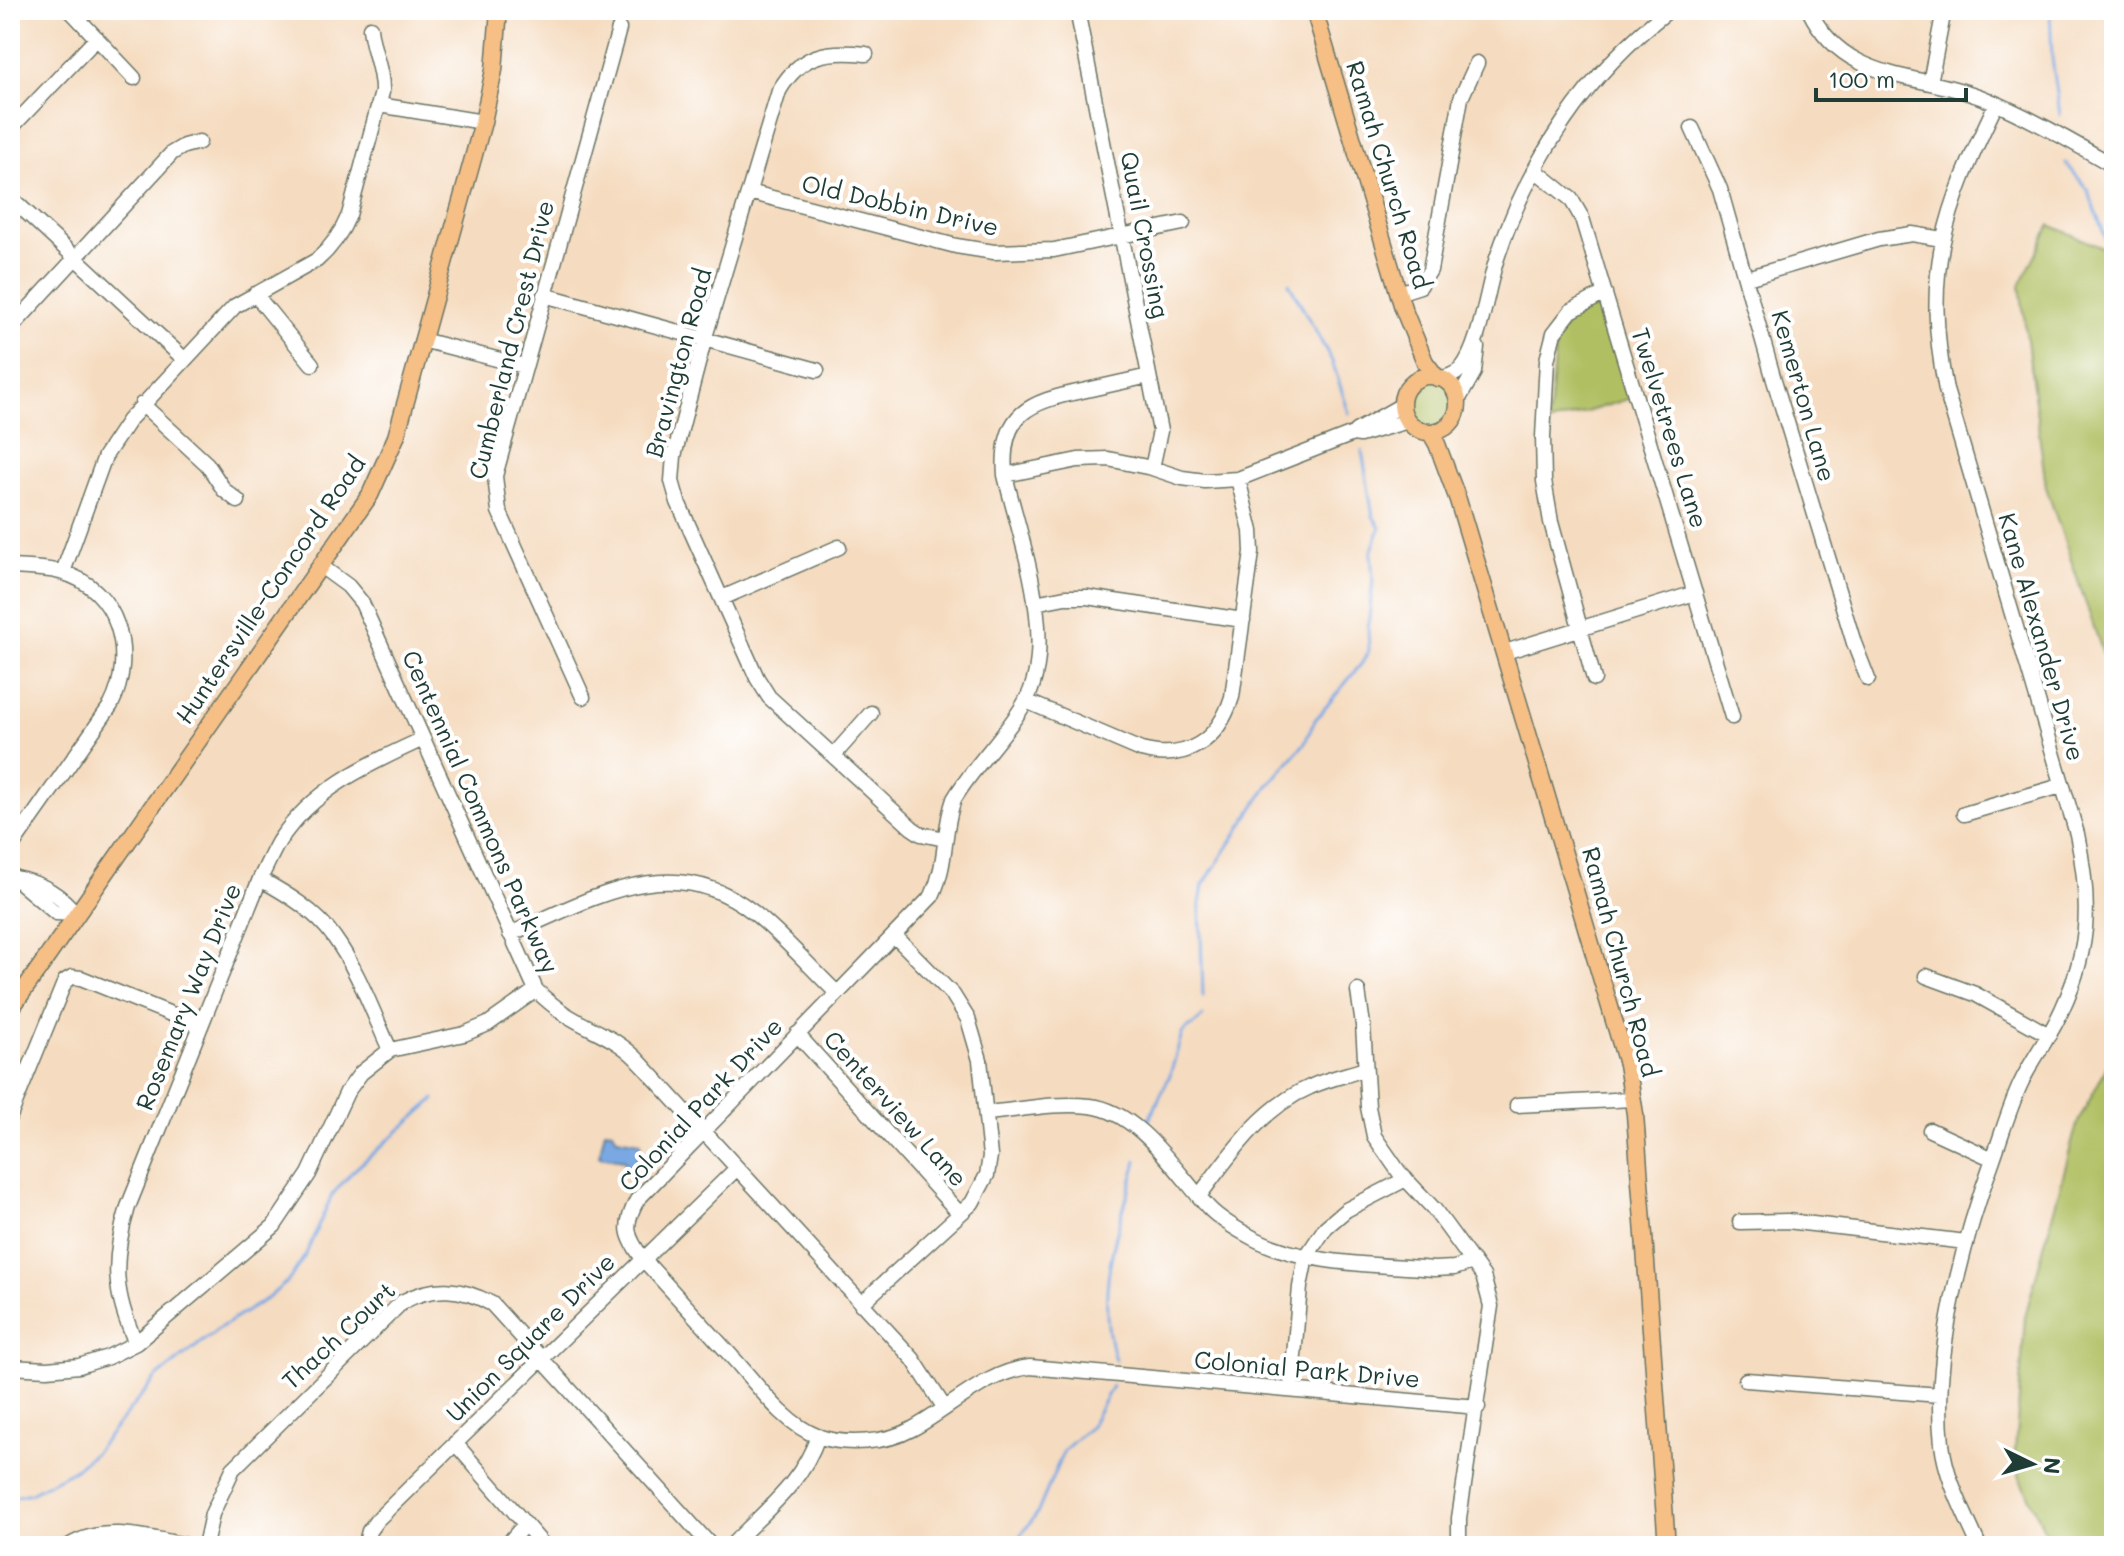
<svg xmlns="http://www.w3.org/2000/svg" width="2124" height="1556" font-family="Mali,sans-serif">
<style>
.green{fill:#b0bf62;stroke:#687e4b;stroke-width:2}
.water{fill:#79a8e3;stroke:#4c728c;stroke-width:2}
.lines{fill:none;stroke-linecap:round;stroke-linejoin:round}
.stream{stroke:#79a8e3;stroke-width:3}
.minor-casing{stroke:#6a7465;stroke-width:17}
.major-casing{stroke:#6a7465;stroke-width:19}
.minor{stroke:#fff;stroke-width:14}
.major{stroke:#f5bf86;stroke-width:16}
.labels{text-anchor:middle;stroke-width:8;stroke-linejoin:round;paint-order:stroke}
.street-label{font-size:24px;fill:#1f3d34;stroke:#fff}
</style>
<rect width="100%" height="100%" fill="#fff"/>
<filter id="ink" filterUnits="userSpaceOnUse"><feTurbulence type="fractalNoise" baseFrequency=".0125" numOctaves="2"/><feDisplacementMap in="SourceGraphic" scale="16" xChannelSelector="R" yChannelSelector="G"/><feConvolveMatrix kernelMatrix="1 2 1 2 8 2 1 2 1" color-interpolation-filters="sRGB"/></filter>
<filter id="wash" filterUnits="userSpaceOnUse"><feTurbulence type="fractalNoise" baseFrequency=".006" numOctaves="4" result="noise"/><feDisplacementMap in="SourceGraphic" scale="32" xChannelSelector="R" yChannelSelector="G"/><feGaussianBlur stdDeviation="1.8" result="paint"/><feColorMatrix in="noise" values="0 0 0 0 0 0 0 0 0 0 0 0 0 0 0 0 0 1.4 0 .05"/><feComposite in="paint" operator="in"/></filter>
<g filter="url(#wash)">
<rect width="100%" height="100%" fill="#f5dbbf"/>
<!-- green -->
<path class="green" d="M2050,225L2114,253V686L2046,487L2020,286Z
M1598,303L1603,305L1631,398L1548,424L1556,339L1571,317Z
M1403 405a27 27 0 1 1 54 0a27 27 0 1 1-54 0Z
M2114,1053V1546H2052L2014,1464L2025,1317L2077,1124Z"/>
<!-- water -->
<path class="water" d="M605,1130L613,1131L617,1138L641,1142L636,1167L627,1168L624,1160L599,1156Z"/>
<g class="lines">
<!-- stream -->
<path class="stream" d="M2050,10L2052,58L2060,115
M2066,163L2088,190L2108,245L2114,271
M1289,283L1332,361L1349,413
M1203,996L1200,905L1203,885L1267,787L1304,744L1315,720L1362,663L1369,650L1368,629L1373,579L1371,553L1380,528L1373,516L1362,451
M1148,1122L1170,1075L1182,1034C1188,1026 1197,1025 1203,1016
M1115,1360C1093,1287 1119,1230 1137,1161
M10,1498L31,1493L74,1470L96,1451L156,1378L218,1329L268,1298L289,1280L306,1254L332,1195L352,1172L435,1099
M1012,1546L1037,1514L1064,1450L1090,1427L1112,1386"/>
</g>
</g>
<g filter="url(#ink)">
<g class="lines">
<!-- minor casing -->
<g class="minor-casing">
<path id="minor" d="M70,10L134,78
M1077,10L1160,431L1152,468
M1809,10C1845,84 1918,72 1983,98C2028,116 2072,142 2114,166
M866,54C827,50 801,53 779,91L705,337L674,456L672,481L678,502L757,678L769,697L912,828L921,834L945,839
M1930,83L1944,10
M379,105L483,122
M1692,128L1720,189L1774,380L1854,643L1868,679
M10,129L97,38
M1535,170L1571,199L1582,218L1732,717
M749,192L956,246L994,252L1054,250L1183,223
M10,197L184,359
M1747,278L1879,239L1912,234L1942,239
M1398,293L1420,286L1430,270L1461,98L1477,63
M255,294L312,364
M544,295L817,370
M10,329L172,153L184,146L199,142
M422,340L524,366
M1149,376C1126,381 1104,386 1082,391C1029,402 1000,413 1005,475C1020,539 1060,645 1024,704C1004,738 974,765 954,799C942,833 948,862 932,896L637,1200C623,1226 626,1236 643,1259C673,1292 703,1325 733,1358C757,1384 783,1423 817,1436C845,1446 887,1443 912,1429C951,1408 985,1372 1030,1367L1478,1407
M1439,379C1448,377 1455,375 1461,369C1480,347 1487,288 1497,258C1529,160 1587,73 1669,10
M1457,402L1474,372L1477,347
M142,404L207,464L224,490L238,501
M1356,431L1402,405
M1005,475L1078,460L1108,459L1152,468L1182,478L1205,481L1238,479L1353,434L1360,435L1408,421
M10,567C26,568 44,568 60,572C120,587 136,656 111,705L10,849
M322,567L348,586L362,603L536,990C545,999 555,1007 565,1014C590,1030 615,1037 636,1058L913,1359L944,1407
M63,572L105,456L129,420L235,306L317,260C332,247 341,234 349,215L382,92C383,70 372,50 370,28
M722,598L839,547
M1035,603L1065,597H1087L1243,620
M1505,652L1695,593
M1594,679L1551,522L1544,481L1543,437L1547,360L1554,333L1571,311L1605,293
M583,697L499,511L495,476L619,29
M1026,701L1141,750C1187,762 1218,741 1232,697L1252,552L1251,531L1238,479
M834,755L871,713
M1964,814L2061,786
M10,874L56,913L76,914C61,894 41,883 16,878
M260,879C287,894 316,911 334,937C358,970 373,1013 390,1050
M510,934C590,900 672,848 753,912C783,936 809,966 837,993
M1926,976L1975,994L2049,1035
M1358,991L1363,1025L1368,1107L1374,1136L1399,1172L1434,1209L1483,1276L1491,1306L1459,1518V1546
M797,1034L960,1214
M1517,1105L1633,1099
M986,1113C1020,1110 1056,1102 1090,1106C1139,1111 1177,1173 1208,1207C1220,1220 1238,1230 1253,1238C1307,1266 1375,1264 1434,1269L1454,1268L1473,1262
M10,1116L65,981L72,977L81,978L201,1026
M1930,1130L1993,1159
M1199,1196C1229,1156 1262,1107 1310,1087C1327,1079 1347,1075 1365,1069
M1740,1222L1787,1221L1966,1242
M861,1304L972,1203L987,1175L990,1156L980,1060L968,1019L953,995L894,935
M136,1343C113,1293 112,1260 128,1207L260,879C266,867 272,853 279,841C314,788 367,765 423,739
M10,1367L47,1369L79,1366L108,1357L136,1343L274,1226L309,1174L347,1092L361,1073L390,1050L464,1034L488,1024L536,990
M1746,1380L1940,1395
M1291,1390L1300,1287L1306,1257L1326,1227L1346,1210L1406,1179
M455,1443L544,1546
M69,1546C105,1523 152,1539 190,1546
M205,1546L212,1514L233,1469L402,1302C433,1285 461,1287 492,1304L711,1546
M365,1546L369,1531L377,1520L737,1168
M506,1546L525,1524
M731,1546C764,1511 802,1484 818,1436
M1979,1546C1965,1513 1946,1480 1942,1444C1932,1356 1963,1241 1993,1159C2002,1134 2009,1109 2020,1085C2030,1063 2045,1043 2056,1022C2090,955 2092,906 2077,834L1946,390C1922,271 1945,210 1996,104"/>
</g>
<!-- major casing -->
<g class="major-casing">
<path id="major" d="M1314,10L1403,308L1425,362L1437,378
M1402 404a28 28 0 1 1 56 0a28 28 0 1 1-56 0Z
M1430,432L1437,444L1458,500L1627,1064L1635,1114L1667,1546
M10,1010L370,495L396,437L483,122L494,70L499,10"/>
</g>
<!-- minor -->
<use href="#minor" class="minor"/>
<!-- major -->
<use href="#major" class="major"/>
</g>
</g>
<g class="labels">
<!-- street labels -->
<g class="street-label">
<text transform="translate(1388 175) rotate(73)" y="8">Ramah Church Road</text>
<text transform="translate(900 206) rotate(13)" y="8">Old Dobbin Drive</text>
<text transform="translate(1144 235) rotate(79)" y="8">Quail Crossing</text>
<text transform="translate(512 340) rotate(-76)" y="8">Cumberland Crest Drive</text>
<text transform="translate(679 363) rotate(-75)" y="8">Bravington Road</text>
<text transform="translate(1803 396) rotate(74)" y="8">Kemerton Lane</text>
<text transform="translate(1669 428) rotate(73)" y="8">Twelvetrees Lane</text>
<text transform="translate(271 590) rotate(-56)" y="8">Huntersville-Concord Road</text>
<text transform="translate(2041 637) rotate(74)" y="8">Kane Alexander Drive</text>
<text transform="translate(480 812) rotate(66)" y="8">Centennial Commons Parkway</text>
<text transform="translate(1620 962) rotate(75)" y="8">Ramah Church Road</text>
<text transform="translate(189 997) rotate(-68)" y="8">Rosemary Way Drive</text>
<text transform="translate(701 1105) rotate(-47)" y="8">Colonial Park Drive</text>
<text transform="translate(895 1109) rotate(48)" y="8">Centerview Lane</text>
<text transform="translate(339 1336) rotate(-43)" y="8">Thach Court</text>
<text transform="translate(531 1338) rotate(-45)" y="8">Union Square Drive</text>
<text transform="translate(1307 1370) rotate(5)" y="8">Colonial Park Drive</text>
</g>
</g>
<!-- margin -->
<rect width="2124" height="1556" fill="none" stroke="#fff" stroke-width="40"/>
<!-- north arrow -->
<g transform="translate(2032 1464) rotate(95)" stroke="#ffffff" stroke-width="6" paint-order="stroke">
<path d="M0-6L14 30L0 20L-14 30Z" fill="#1f3d34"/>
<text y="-12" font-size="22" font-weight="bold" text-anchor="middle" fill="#1f3d34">N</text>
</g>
<!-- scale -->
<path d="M1816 88v12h150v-12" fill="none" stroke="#1f3d34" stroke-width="4"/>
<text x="1828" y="88" font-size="24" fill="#1f3d34" stroke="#ffffff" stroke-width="6" paint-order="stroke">100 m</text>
</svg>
